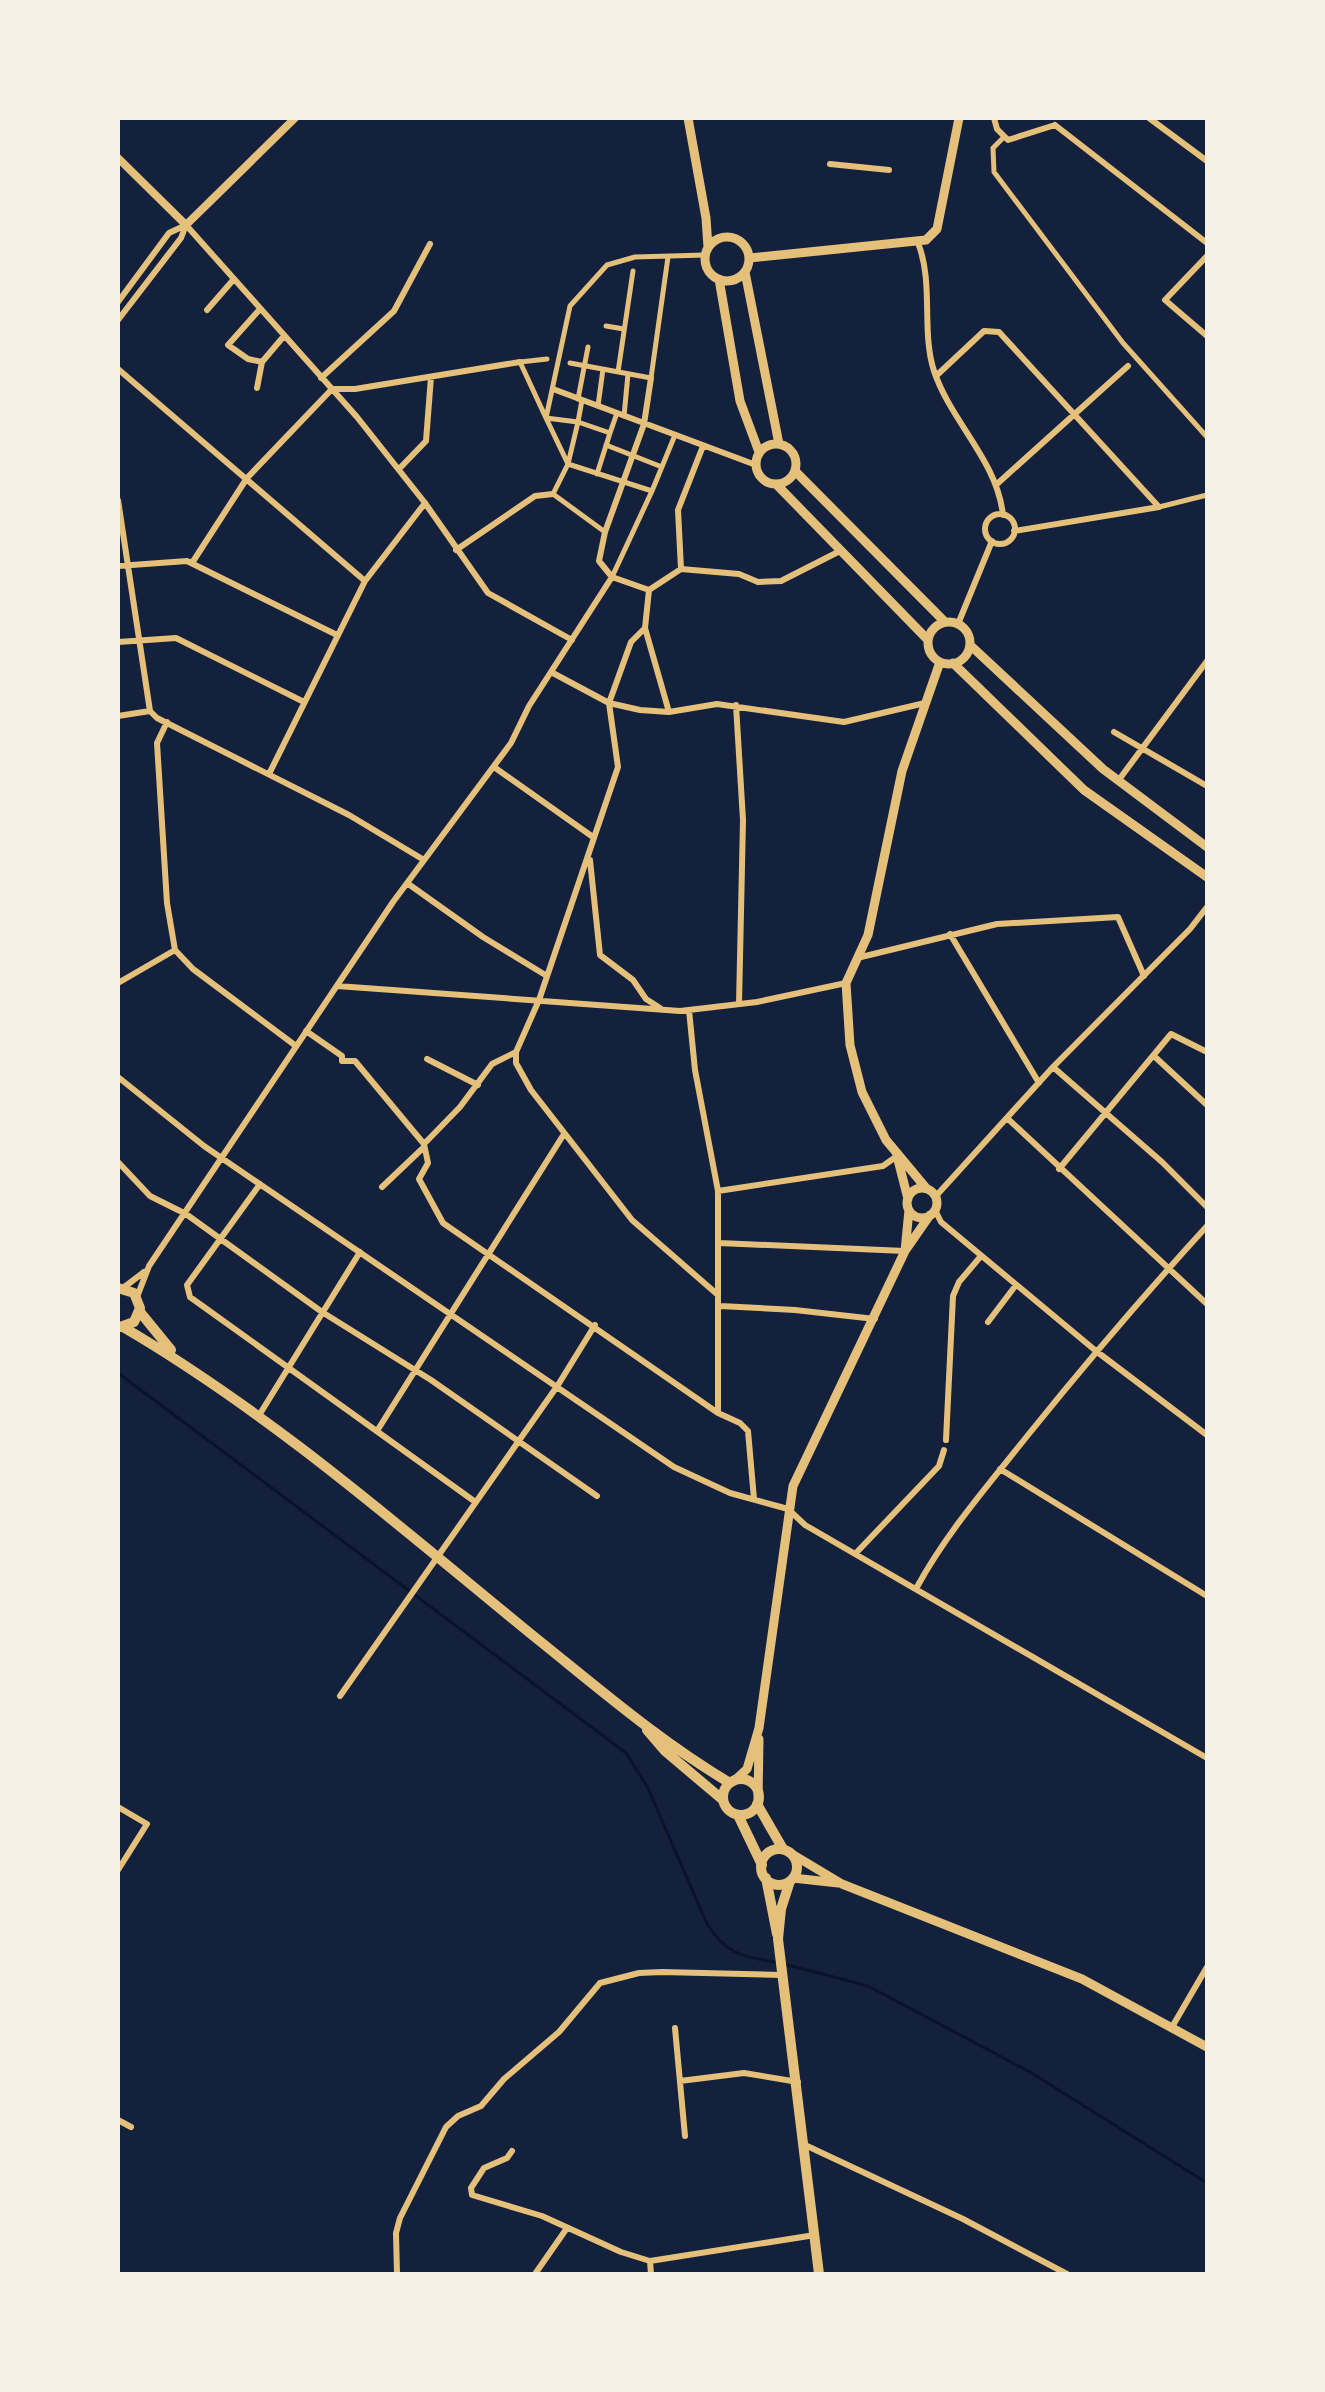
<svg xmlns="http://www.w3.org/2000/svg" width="1325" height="2392" font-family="'Fira Sans Condensed',sans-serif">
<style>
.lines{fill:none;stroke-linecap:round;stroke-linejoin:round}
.stream{stroke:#0b132b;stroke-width:3}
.pedestrian{stroke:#e5c07b;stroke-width:5}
.minor{stroke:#e5c07b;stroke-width:6}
.tertiary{stroke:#e5c07b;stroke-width:8}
.secondary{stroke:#e5c07b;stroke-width:9}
.primary{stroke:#e5c07b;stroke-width:10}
</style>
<rect width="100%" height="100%" fill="#14213d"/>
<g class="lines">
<!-- stream -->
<path class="stream" d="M118,1373L626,1753L647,1786L707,1924C727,1955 741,1956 776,1962
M784,1964L868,1986L1030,2072L1207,2183"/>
<!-- pedestrian -->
<path class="pedestrian" d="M1003,138L993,148L994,172L1123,343L1207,437
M606,326L624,329
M547,359L520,362L546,418L578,422L568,464L652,491L612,577
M570,363L651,378L668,257
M618,372L633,271
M578,399L588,347
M582,400L578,422L610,433L617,413
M598,406L603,369
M624,416L628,374
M606,445L662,467
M597,474L610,433
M652,491L675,435
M1159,507L1207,495
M605,532L553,494L568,464L546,418L570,306L607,265L635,257L705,255"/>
<!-- minor -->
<path class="minor" d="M994,118L997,129L1008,140L1055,125
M1149,118L1207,161
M1055,125L1207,243
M830,164L889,170
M186,225L357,417L425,503L488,593L572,640
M918,243C934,283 921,331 934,371C951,422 997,460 1003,515
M1207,256L1165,300L1207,336
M118,302L169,233L186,225
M260,309L228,345L248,359L262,362
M207,310L234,279
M118,320L181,238L186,225
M118,369L365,581
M936,376L984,331L999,332L1159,507L1014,531
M321,378L394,311L430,244
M651,378L644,424L605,532L599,561L612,577L649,590L681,569L739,574L758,582L781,581L838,552
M257,388L262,362L284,336
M553,389L756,465
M399,469L426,441L431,377
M997,484L1128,366
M118,500L150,711L157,718L349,815L424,860
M985 529a15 15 0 1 1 30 0a15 15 0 1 1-30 0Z
M456,550L535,496L553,494
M192,563L247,478L332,389H355L520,362
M118,566L187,561L337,635
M681,569L678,510L703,446
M649,590L645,628L669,712
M958,624L992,541
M645,628L631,642L609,703L618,767L539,1000L516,1052V1063L531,1090L632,1220L718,1295
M118,642L176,638L304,702
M551,672L609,703L640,710L669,712L717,704L844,722L925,703
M736,705L743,820L739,1004
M118,716L150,711
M167,722L157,743L167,903L175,950
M1114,732L1207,786
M494,767L593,837
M269,774L365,581L425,503
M1118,781L1207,661
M590,860L600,955L633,980L646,999L660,1008
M407,883L483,937L547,976
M950,934L1039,1083
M175,950L193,969L296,1046
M857,958L997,924L1118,917L1144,976
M118,983L175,950
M337,986L680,1011L757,1002L846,983
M689,1010L695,1070L718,1191V1413L740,1423L748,1431L754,1499
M306,1031L342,1056V1061H355L424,1144
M516,1052L492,1064L460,1107L424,1144L428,1163L419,1179L443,1223L718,1413
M1154,1056L1207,1105
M427,1059L478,1085
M1053,1067L1162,1162L1207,1207
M118,1077L204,1146L674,1467L730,1493L788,1509L805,1525L1207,1758
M1007,1118L1207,1304
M118,1162L150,1196L186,1214L322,1312L431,1380L597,1496
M1059,1169L1171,1034L1207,1052
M260,1184L187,1285L190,1297L474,1501
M382,1187L423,1148
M718,1191L883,1166L897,1156
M936,1196L1053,1067L1190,929L1207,907
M935,1210L941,1222L1096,1351L1207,1435
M719,1243L905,1251
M123,1288L144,1272
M137,1297L149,1266L393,902L511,743L529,706L612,577
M720,1306L795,1310L875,1319
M988,1322L1016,1285
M258,1417L360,1252
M377,1431L564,1134
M946,1440L953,1296L959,1282L981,1256
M1000,1469L1207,1596
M857,1552L939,1466L944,1450
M917,1587C947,1532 989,1484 1028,1435C1086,1363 1145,1294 1207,1226
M340,1696L558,1385L595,1325
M118,1807L147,1824L118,1870
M1172,2027L1207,1967
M675,2028L685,2136
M680,2081L744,2073L798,2082
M118,2120L131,2127
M805,2145L963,2219L1067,2274
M512,2151L507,2158L484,2168L471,2188L472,2195L542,2216L621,2252L650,2261L815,2235
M650,2261L651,2274
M397,2274L396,2233L400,2218L446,2127L458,2116L481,2106L504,2079L559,2032L600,1983L639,1973L662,1972L782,1975
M535,2274L567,2228"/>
<!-- tertiary -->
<path class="tertiary" d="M118,158L186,225L295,118"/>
<!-- secondary -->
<path class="secondary" d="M688,118L706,218L708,247
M705 259a22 22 0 1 1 44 0a22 22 0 1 1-44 0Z
M750,258L926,240L937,229L959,118
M745,272L779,444
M719,279L740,401L759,452
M756 464a20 20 0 1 1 40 0a20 20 0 1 1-40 0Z
M795,471L945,622
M776,484L928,640
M928 643a21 21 0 1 1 42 0a21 21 0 1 1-42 0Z
M970,645L1103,769L1207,847
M953,663L1084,790L1207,877
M897,1156L908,1199
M926,1188L886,1140L862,1092L850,1045L846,983L868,935L902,771L940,662
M907 1203a15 15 0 1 1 30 0a15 15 0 1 1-30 0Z
M905,1251L909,1210
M734,1781L747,1769L759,1728L793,1486L905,1251L930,1215
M758,1801L759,1739
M792,1854L842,1884L1082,1979L1207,2047
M793,1878L838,1883"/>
<!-- primary -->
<path class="primary" d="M118,1288L134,1293L140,1308L134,1322L120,1327
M140,1312L171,1350
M123,1327C270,1413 400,1527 531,1634C596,1686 659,1741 730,1783
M647,1730L665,1751L723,1800
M723 1797a18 18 0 1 1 36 0a18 18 0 1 1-36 0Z
M757,1804L783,1849
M738,1815L762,1865
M761 1867a18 18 0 1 1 36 0a18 18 0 1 1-36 0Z
M766,1878L777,1934
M790,1881L781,1909L778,1939L819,2274"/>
</g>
<!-- border -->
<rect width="1325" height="2392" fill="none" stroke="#f6f1e7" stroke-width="240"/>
</svg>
